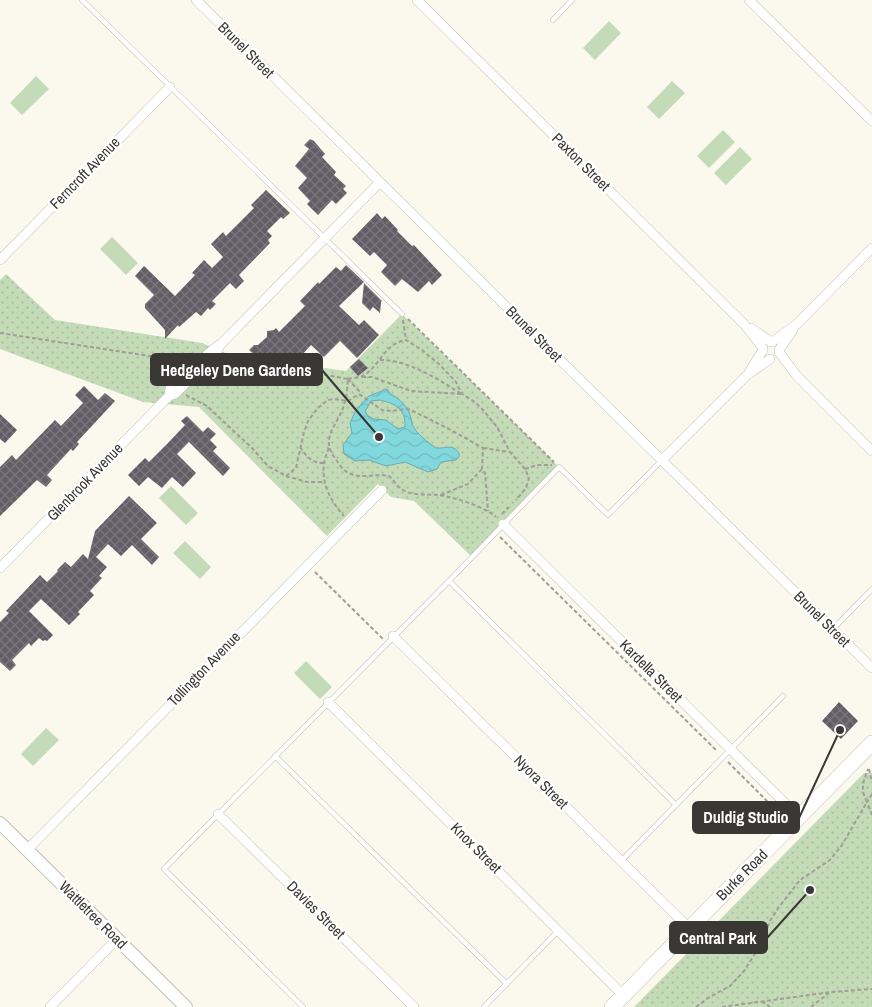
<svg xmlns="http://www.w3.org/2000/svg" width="872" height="1007" font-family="'Archivo Narrow',sans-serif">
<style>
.grass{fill:#c4dbb7}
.park{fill:url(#park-dots)}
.water{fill:url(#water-waves);stroke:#6ba9ab;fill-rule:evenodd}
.building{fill:url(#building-cross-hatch)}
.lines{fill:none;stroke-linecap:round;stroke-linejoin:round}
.lane-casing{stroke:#c1bfb5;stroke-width:5.5}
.street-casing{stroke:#c1bfb5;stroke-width:10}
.secondary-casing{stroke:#c1bfb5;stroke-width:14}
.primary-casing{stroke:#c1bfb5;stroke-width:16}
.path{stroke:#a09e97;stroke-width:2;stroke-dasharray:4 2.5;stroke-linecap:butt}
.lane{stroke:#fff;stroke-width:4.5}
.street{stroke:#fff;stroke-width:9}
.secondary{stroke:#fff;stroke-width:12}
.primary{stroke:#fff;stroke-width:15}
.labels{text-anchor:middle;stroke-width:5;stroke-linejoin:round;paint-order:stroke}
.street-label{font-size:15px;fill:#393834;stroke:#fff}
.leader{fill:none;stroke:#393834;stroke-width:2}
.callout-dot{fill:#393834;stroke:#fff;stroke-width:2}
.callout{fill:#393834;stroke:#393834;stroke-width:2}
.callout-label{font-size:16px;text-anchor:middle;font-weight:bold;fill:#fff}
</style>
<defs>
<pattern id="park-dots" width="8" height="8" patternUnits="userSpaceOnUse" patternTransform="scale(1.25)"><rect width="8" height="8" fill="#c4dbb7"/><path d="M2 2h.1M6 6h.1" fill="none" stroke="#a9bd9e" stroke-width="1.8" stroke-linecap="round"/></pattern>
<pattern id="water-waves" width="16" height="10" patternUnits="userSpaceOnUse" patternTransform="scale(1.25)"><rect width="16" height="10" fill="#81d9de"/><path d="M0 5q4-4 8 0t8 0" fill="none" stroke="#70bbbf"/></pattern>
<pattern id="building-cross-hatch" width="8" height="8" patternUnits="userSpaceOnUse" patternTransform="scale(1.25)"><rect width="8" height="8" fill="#635e66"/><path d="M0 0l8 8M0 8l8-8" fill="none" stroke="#7b777d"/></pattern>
</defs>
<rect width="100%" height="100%" fill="#fbf8ee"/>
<!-- grass -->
<path class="grass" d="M609,21L621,33L595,60L583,48Z
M36,76L49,89L22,115L10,103Z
M672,81L685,93L659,119L647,107Z
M723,130L735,142L709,168L697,156Z
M740,147L752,159L726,185L714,173Z
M112,237L138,263L126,275L100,249Z
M171,486L198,513L186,525L159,498Z
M185,541L211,567L200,579L173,553Z
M306,661L332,687L320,699L294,673Z
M46,728L59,740L33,766L21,754Z"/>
<!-- park -->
<path class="park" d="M6,274L55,320L202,343L230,355L346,371L402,314L559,467L471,556L414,501L391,497L378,484L327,536L199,407L143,402L0,349V280Z
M864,773H872V1007H634Z"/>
<!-- water -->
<path class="water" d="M384,389L388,390L390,394C400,399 408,406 411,418C411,418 412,425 413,426C415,432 430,444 436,448C446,449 452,443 459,453V457L456,460L441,462L437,469L428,472L405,462L386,466L369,460L355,461L344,454L343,445L352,433L350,423L356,410L369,396L382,391ZM380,400C396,404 406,409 405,427L398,429L386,420L374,419L368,416L365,411L371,401Z"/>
<!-- building -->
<path class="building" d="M310,139L314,141L325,154L322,157L336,172L334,175L346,186L343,189L347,193L336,204L332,200L318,215L307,204L310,201L298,188L307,178L295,166L309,149L304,145Z
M266,190L290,213L283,219L281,217L267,231L272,236L268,240L270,243L239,275L244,281L236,289L230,283L212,301L216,304L210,310L208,308L201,316L196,312L179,327L178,325L165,339V330L145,308V304L154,295L135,276L144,266L175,296L195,275L192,273L204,260L212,268L223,257L211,244L223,232L226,236L254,208L251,205Z
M377,213L382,219L385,216L398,230L397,231L412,246L414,245L442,275L432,285L429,281L418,292L402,279L395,286L381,272L387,265L374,252L370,256L352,239Z
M346,265L364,282L339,306L359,325L364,320L379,335L357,358L340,341L324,357L311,345L300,357L281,354H270L267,358L261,353L257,357L249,350L254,345H258L267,337V331L274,330L276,328L279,332L305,306L300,301L318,282L319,284L336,267L341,271Z
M364,283L382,301L381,302L380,313L373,307L370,311L362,303Z
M359,359L368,368L358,376L350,367Z
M84,386L98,400L105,393L115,401L77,442L79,444L73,451L71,449L47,475L52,480L46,487L37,480L0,516V467L12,455L16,460L55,420L61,426L83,403L75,395Z
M0,414L17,430L5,443L0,439Z
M187,416L203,432L208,427L216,434L210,440L217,447L213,451L230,468L223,476L189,442L177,454L196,473L183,487L172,477L162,488L148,477L139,486L128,475L145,458L149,462L167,444L185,425L181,421Z
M129,496L157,523L141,539L159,557L152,565L132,545L121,556L108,544L96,557L107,567L99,576L102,578L90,591L94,595L78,612L80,614L69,625L41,599L29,611L53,635L47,641L45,640L43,641L39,638L31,646L29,643L12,660L16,665L10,671L0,662V622L9,613L6,611L40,575L47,582L58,571L57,570L65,562L71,567L83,554L88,559L95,531Z
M839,702L858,721L841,739L822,721Z"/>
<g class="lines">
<!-- lane casing -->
<g class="lane-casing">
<path id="lane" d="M82,0L402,314
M553,20L572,0
M449,581L676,805
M833,629L872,589
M275,756L507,984
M621,861L783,696
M303,1007L164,869L449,581L559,467L608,515L662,460
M484,1007L558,931"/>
</g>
<!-- street casing -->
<g class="street-casing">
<path id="street" d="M196,0L872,668
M417,0L744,324L763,348
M749,0L872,121
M0,260L170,87
M751,328L771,342
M772,342L797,324L872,248
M779,350L793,330
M779,352L796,375L872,451
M749,372L763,350
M169,396C171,371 185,374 199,362C207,356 212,348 221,344L380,182
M662,460L746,376L770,359
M503,524L799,817
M0,568L169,396L175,394L187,382L207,371L221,344
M393,636L689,928
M328,702L623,995
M218,814L414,1007
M27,850L382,490
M50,1007L117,939"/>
</g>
<!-- secondary casing -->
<g class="secondary-casing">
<path id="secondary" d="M0,823L186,1007"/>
</g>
<!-- primary casing -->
<g class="primary-casing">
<path id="primary" d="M612,1007L872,743"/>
</g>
<!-- path -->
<path class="path" d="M408,319L554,462
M403,320L406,340
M0,333L182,361
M380,360C406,359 438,379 460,393
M221,365H271L348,379C347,387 347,397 344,405C337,428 318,437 337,461C340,466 345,472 351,474C363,479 377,473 389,476C394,480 397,487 403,490C412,496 427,494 438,495C454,497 483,506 496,517
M362,377H372L411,391L462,394
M348,379C351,378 356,378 360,377C379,370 382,344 406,340L422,350L440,365L456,382L462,394L475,402L483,410L497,427L510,452L525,469L529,478L526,488L516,500
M348,379L359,391V394L382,410L392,411L407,409L411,410L451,430L483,448L482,469L485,473L488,511
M186,395L207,406L252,448L268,466L286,476L296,468L304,432L308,421L318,408L328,400L333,399L348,401L359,394
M300,447C307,457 312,463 324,463
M329,448C317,473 326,496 344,516
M483,448L510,452
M525,469L537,465H552
M286,476L307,482H323
M441,495L468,484L482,469
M502,514L509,507
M500,537L717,751
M315,572L383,639
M728,762L781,815
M869,769L872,782
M872,794L867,802L872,815
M762,1001L770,1007
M696,1007L708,998L730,986L744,971L761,944L770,921L779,907L800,880L830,860L842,845L867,802C860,789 863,782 868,769
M722,1007L831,992L872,989
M811,1007L829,993"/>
<!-- lane -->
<use href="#lane" class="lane"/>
<!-- street -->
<use href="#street" class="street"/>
<!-- secondary -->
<use href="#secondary" class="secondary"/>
<!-- primary -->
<use href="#primary" class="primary"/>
</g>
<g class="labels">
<!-- street labels -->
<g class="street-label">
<text transform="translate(246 50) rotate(45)" y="5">Brunel Street</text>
<text transform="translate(581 162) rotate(45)" y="5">Paxton Street</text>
<text transform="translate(85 173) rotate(-46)" y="5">Ferncroft Avenue</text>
<text transform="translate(534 334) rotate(45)" y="5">Brunel Street</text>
<text transform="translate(85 482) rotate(-46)" y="5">Glenbrook Avenue</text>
<text transform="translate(822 619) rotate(45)" y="5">Brunel Street</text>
<text transform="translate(204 669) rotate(-46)" y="5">Tollington Avenue</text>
<text transform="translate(651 671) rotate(45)" y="5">Kardella Street</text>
<text transform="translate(541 782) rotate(45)" y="5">Nyora Street</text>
<text transform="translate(476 848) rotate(45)" y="5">Knox Street</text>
<text transform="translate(742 875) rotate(-45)" y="5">Burke Road</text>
<text transform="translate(316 910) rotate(45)" y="5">Davies Street</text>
<text transform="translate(93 915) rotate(45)" y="5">Wattletree Road</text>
</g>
</g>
<!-- callouts -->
<path class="leader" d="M379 437L322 370M840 730L799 818M810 890L767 938"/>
<g class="callout-dot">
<circle cx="379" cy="437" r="5"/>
<circle cx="840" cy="730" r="5"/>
<circle cx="810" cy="890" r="5"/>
</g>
<g class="callout">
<rect x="151" y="354" width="171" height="31" rx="5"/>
<rect x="693" y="802" width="106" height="31" rx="5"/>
<rect x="670" y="922" width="97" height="31" rx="5"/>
</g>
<g class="callout-label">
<text x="236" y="376">Hedgeley Dene Gardens</text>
<text x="746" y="823">Duldig Studio</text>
<text x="718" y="944">Central Park</text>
</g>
</svg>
